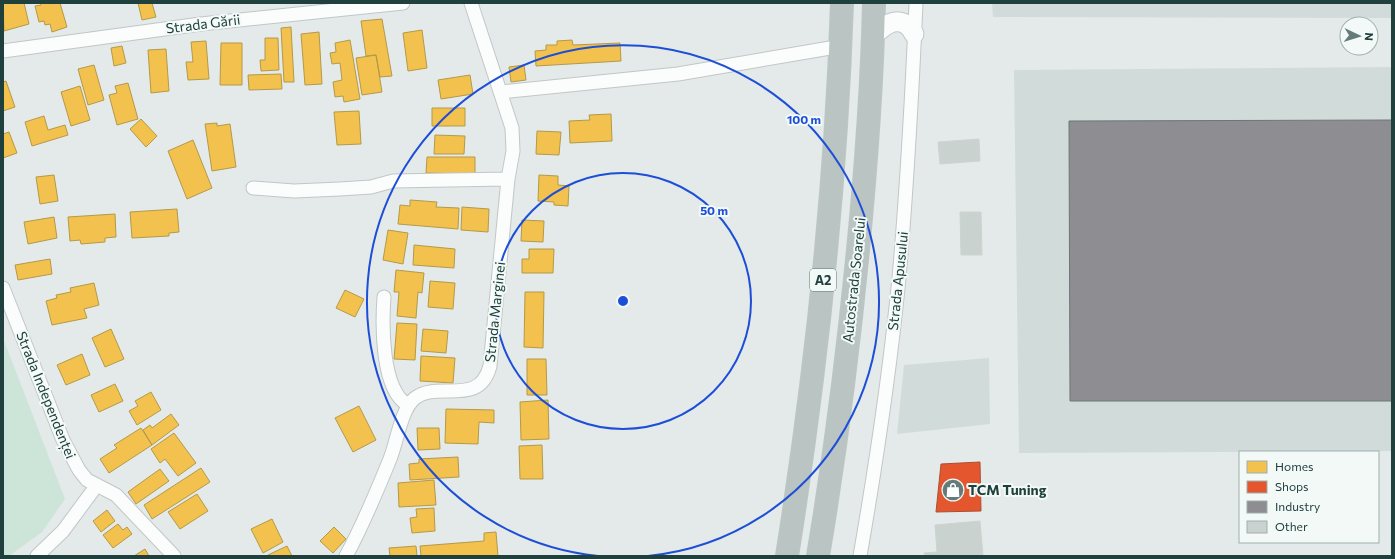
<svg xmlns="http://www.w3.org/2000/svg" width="1395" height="559" font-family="Commissioner,sans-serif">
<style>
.built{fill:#d1dcda}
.green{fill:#cce5d8}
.homes{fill:#f2c14e;stroke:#b39a49}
.shops{fill:#e4572e;stroke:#a95032}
.industry{fill:#8d8d92;stroke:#6c7678}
.building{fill:#cad2d0;stroke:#cdd3d2}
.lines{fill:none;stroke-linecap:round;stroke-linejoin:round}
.minor-casing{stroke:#c1c7c6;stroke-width:15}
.secondary-casing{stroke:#bfc8c6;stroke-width:21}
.motorway-casing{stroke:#bcc7c5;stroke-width:24}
.minor{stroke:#fbfcfc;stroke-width:13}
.secondary{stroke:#fbfcfc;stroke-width:19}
.motorway{stroke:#bac4c3;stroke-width:22}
.ring{fill:none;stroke:#1d4ed8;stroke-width:2}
.labels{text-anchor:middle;stroke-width:4;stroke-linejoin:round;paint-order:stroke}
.shield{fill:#f2f9f7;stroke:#5e7875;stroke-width:1}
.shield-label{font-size:13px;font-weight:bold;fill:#1f403d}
.street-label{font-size:14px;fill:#1f403d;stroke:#f2f9f7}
.poi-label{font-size:14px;font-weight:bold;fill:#1f403d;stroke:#f2f9f7;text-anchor:start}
.centre{fill:#1d4ed8;stroke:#f2f9f7;stroke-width:2}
.ring-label{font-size:12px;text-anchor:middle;font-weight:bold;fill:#1d4ed8;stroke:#f2f9f7;stroke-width:4;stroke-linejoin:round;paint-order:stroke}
</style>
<rect width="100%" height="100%" fill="#e4eae9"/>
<!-- built -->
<path class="built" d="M992,3H1392V18L993,17Z
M1392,67V451L1019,453L1014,70Z
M989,358L990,424L897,434L904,365Z"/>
<!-- green -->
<path class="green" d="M3,338L65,499L42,532L9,556H3Z"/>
<!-- homes -->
<path class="homes" d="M3,3H24L29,24L4,31Z
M40,3H60L67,27L52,32L50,24L45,25L44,21L39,22L35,6L41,5Z
M138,3H152L156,17L142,20Z
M382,19L392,76L380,77L376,55L366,56L361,21Z
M291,27L294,82H284L281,28Z
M422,30L427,68L408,71L403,33Z
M319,32L322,84L305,85L301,34Z
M265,38H278L279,70L261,71L260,60H265Z
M350,40L360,99L344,102L343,96L335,97L333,82L342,80L340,63L332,64L330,53L336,52L335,43Z
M572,40L573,45L620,43L621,61L536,66L535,51L546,50V45H557V41Z
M206,41L209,79L188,80L186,62H193L191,42Z
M221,43H242V85H220Z
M122,46L126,63L114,66L111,48Z
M166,49L169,91L151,93L148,50Z
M376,55L382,92L362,95L356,58Z
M94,65L104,100L88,105L78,69Z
M524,65L526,80L511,82L509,67Z
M281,74L282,89L249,90L248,75Z
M470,75L473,94L441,99L438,80Z
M6,81L15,107L3,111V82Z
M128,83L138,119L117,125L109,95L117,93L115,86Z
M80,86L90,120L71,126L61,92Z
M432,108H465V126H432Z
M359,111L361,144L337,145L334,112Z
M611,114L612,141L570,143L569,121L590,120L589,115Z
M44,116L48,130L65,125L68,135L32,146L25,122Z
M141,119L157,136L146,147L130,129Z
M217,123V126L230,124L236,167L212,171L205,124Z
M537,131L561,132L559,155L536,154Z
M9,132L17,153L3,158V134Z
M435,135L465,136L464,154H434Z
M193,140L212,188L187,199L168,151Z
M427,157H475V174L426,173Z
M54,175L58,201L40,204L36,177Z
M539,175L558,176V185L569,186L568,206L554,205V202L538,201Z
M410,200L437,202L436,207L459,208L458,229L398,224L400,205L410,206Z
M462,207L489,209L488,232L461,230Z
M177,209L179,232L169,233V236L132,238L130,212Z
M115,214L116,237L105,238V242L81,244L80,240L70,241L68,217Z
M54,217L57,238L28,244L24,222Z
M522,220L544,221L543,242L521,241Z
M388,230L408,233L403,264L383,260Z
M414,245L455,249L454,268L413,265Z
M529,249H554L553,273H522V259H529Z
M50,259L52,274L18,280L15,265Z
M396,270L424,273L422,293L418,292L416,318L397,316L399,292H394Z
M430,281L455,283L453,309L428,307Z
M94,283L99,305L84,309L87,318L52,325L46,301L57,298L56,295L71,292L70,288Z
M345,290L364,299L355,317L336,308Z
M525,292H544L543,348L524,347Z
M397,323L417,324L415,360L394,359Z
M111,329L124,359L105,367L92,338Z
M423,329L448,331L446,353L421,351Z
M82,354L90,375L66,385L57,365Z
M421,356L455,358L453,383L420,381Z
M527,359H546L547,395H527Z
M115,384L123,401L99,412L91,395Z
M151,392L161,410L137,425L129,411L138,406L135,401Z
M548,400L549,439L521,440L520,402Z
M359,406L376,440L353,452L335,418Z
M446,409L494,410V423L479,422L478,444L445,443Z
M171,414L179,425L152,445L143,430L150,425L152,428Z
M141,428L152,445L109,473L100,459L117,448L114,445Z
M417,428H439L440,449L418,450Z
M174,433L196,463L178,476L165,459L160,463L151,449Z
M542,445L543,479H520L519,446Z
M458,457L459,477L410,480L409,464L419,463V459Z
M201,468L210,482L152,519L144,505Z
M160,469L169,481L136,504L128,492Z
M434,480L436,505L399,507L398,483Z
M197,494L208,511L180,529L168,512Z
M434,508L435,531L412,533L410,518L417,517L416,509Z
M107,510L115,521L101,532L93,521Z
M272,519L283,542L263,553L251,529Z
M118,524L123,530L127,527L132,534L113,548L103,535Z
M334,527L346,539L333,553L320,541Z
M496,532L498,556H421L420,546L484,541V533Z
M287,546L292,556H269L268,555Z
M416,546L417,556H390L389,548Z
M145,549L149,556H134Z"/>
<!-- shops -->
<path class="shops" d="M980,462L981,511L936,512L941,464Z"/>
<!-- industry -->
<path class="industry" d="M1392,120V401H1070L1069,121Z"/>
<!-- building -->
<path class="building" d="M979,139L980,161L940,164L938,142Z
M960,212H981L982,255H961Z
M980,521L983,556H925L924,553L937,552L935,525Z"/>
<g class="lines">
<!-- minor casing -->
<g class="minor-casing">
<path id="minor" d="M3,51L201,24L403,3
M500,92L678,74L830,48
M253,188L294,191L340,189L371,187L393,181L508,179
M3,288L63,440L79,470L87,480L116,495L174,556
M384,297C382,324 381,390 408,405
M37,556L63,531L97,485
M346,556C363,525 377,491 390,459C397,442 401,409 415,398C438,380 479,408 490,366L508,179L513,151L512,128L471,3
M860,556C876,464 890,371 899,278C907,186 912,95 916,3"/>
</g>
<!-- secondary casing -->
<g class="secondary-casing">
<path id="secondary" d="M880,30C892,19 906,18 914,34"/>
</g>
<!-- motorway casing -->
<g class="motorway-casing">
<path id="motorway" d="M787,556C816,373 836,188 842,3
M818,556C835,455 848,353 858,250C866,168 872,86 874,3"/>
</g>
<!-- minor -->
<use href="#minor" class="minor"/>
<!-- secondary -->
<use href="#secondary" class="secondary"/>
<!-- motorway -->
<use href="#motorway" class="motorway"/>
</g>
<!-- distance rings -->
<g class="ring">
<circle cx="623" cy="301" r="128"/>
<path d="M598 556A256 256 0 1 1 648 556"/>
</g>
<!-- icons -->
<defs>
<g id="shop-disc" transform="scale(1.15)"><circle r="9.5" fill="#647c79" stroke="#f2f9f7"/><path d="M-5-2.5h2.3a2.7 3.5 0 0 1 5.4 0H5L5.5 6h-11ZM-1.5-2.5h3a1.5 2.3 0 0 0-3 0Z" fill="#fff"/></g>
</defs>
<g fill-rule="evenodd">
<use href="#shop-disc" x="953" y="490"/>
</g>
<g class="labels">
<!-- shield labels -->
<rect class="shield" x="810" y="269" width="26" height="22" rx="3"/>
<g class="shield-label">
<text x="823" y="285">A2</text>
</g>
<!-- street labels -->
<g class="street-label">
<text transform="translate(203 24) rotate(-7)" y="5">Strada Gării</text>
<text transform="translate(854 280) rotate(-84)" y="5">Autostrada Soarelui</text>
<text transform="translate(898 281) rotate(-84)" y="5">Strada Apusului</text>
<text transform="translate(495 312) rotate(-84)" y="5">Strada Marginei</text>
<text transform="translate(46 395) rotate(68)" y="5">Strada Independenței</text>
</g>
<!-- poi labels -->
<g class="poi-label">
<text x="968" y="495">TCM Tuning</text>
</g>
</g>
<circle cx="623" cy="301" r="6" class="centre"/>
<g class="ring-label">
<text x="804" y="124">100 m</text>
<text x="714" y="215">50 m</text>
</g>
<!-- border -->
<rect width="1395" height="559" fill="none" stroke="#1f403d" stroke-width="8"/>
<!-- legend -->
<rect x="1239" y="451" width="140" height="92" fill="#f2f9f7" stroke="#9eafad"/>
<rect x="1247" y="461" width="20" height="12" fill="#f2c14e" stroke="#9eafad"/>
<text x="1275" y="471" font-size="12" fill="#1f403d">Homes</text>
<rect x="1247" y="481" width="20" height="12" fill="#e4572e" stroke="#9eafad"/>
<text x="1275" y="491" font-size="12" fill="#1f403d">Shops</text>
<rect x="1247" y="501" width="20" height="12" fill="#8d8d92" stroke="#9eafad"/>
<text x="1275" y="511" font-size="12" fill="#1f403d">Industry</text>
<rect x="1247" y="521" width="20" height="12" fill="#cad2d0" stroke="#9eafad"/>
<text x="1275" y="531" font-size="12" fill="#1f403d">Other</text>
<!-- north arrow -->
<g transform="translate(1359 36) rotate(94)"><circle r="19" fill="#f2f9f7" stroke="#9eafad"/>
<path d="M0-3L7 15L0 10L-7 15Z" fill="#647c79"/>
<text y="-6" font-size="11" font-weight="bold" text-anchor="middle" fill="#1f403d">N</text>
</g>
</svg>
